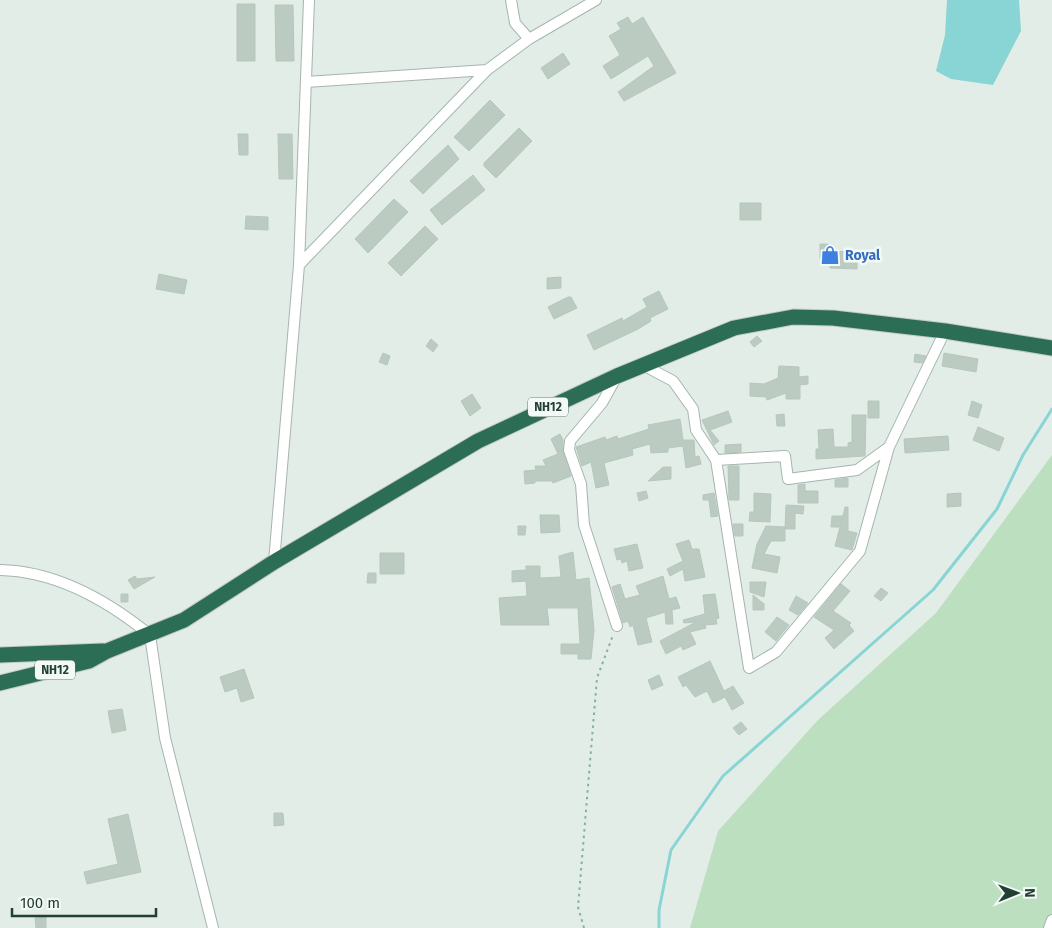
<svg xmlns="http://www.w3.org/2000/svg" width="1052" height="928" font-family="'Fira Sans',sans-serif">
<style>
.green{fill:#bbdfbf}
.water{fill:#89d4d4}
.lines{fill:none;stroke-linecap:round;stroke-linejoin:round}
.stream{stroke:#89d4d4;stroke-width:3}
.building{fill:#bbcbc2;stroke:#b5c7bd}
.minor-casing{stroke:#a5b5ad;stroke-width:12}
.highway-casing{stroke:#c1c9c6;stroke-width:17}
.path{stroke:#82b29c;stroke-width:2;stroke-dasharray:2.5 4;stroke-linecap:butt}
.minor{stroke:#fff;stroke-width:10}
.highway{stroke:#2c6d56;stroke-width:15}
.labels{text-anchor:middle;stroke-width:5;stroke-linejoin:round;paint-order:stroke}
.shield{fill:#f3f9f6;stroke:#61776e;stroke-width:1}
.shield-label{font-size:12px;font-weight:bold;fill:#223f33}
.shop-label{font-size:14px;font-weight:bold;fill:#366cbe;stroke:#f3f9f6;text-anchor:start}
</style>
<rect width="100%" height="100%" fill="#e3ede7"/>
<!-- green -->
<path class="green" d="M1052,455V928H690L718,831L818,720L936,613Z"/>
<!-- water -->
<path class="water" d="M947,0H1019L1021,31L993,85L951,79L936,71L945,35Z"/>
<g class="lines">
<!-- stream -->
<path class="stream" d="M659,928V910L671,850L723,776L933,590L997,509L1023,455L1052,409"/>
</g>
<!-- building -->
<path class="building" d="M237,4H255V61H237Z
M275,5H293L294,61H276Z
M628,17L632,24L643,17L676,73L624,101L618,92L654,66L648,56L611,79L603,66L620,55L609,36L621,29L617,23Z
M563,53L570,64L548,79L541,68Z
M490,100L505,115L469,151L454,137Z
M519,128L532,141L496,178L484,166V163Z
M238,134H248V155H239Z
M278,134H292L293,179H279Z
M448,145L459,159L423,194L410,181Z
M473,175L485,190L442,225L430,210Z
M394,199L408,212L368,253L355,239Z
M740,203H761V220H740Z
M246,216L268,217V230L245,229Z
M425,226L438,239L401,276L388,263Z
M820,244H828V251L857,252V269L830,268V259H820Z
M159,274L187,280L184,294L156,289Z
M561,277V288L547,289V278Z
M659,291L668,309L650,318L651,321L638,329L594,350L587,335L622,318L623,321L647,307L643,299Z
M568,297H571L577,308L554,319L548,307Z
M757,336L762,341L754,347L750,342Z
M431,339L438,345L433,352L426,346Z
M383,353L390,356L387,365L379,362Z
M944,353L978,359L976,372L942,366Z
M915,354L926,356L922,363L914,362Z
M779,366L799,367V377L808,376V384L800,385V399H786V393L767,400L766,397L750,396V383L764,384L778,378Z
M472,394L481,408L470,416L461,401Z
M868,401H879V418H868Z
M972,401L982,405L978,418L968,415Z
M728,411L732,422L710,430L719,441L714,445L702,420Z
M784,414L785,426H777L776,415Z
M852,415H866L865,456L816,459V449H819L818,430L833,429L834,447H848V443L852,442Z
M680,419L683,440H694L695,457L699,456L701,464L686,468L683,446L668,448V452L651,453L650,444L632,449L633,455L604,463L609,485L596,488L591,462L582,466L576,447L605,437L606,440L617,436L618,439L649,429L648,425Z
M978,427L1004,438L999,451L973,440Z
M560,434L563,440V452L571,476L553,483L552,481H535V483L525,484L524,471L536,470L535,466H546L543,460L558,454L551,439Z
M948,436L949,450L905,453L904,439Z
M741,444V452L725,453V445Z
M728,466H739V500H729Z
M663,467H671V479L648,481Z
M848,478V487H835V480Z
M805,484V491H818V503H798V485Z
M646,491L648,498L639,501L637,493Z
M714,493L718,516L711,517L709,500H703V495Z
M754,493L771,494L770,522L749,521L750,512H754Z
M961,493V506L947,507V494Z
M786,505L804,506L803,514L795,513V529H785Z
M845,507H848V531L857,533L852,550L835,546L840,527H831L832,516H843Z
M540,515H559L560,532L541,533Z
M733,524H743V536H735Z
M518,526H526L525,535H518Z
M766,526L785,527V541H771L764,554L780,557L777,573L752,568L757,544Z
M689,540L692,549H699L705,577L685,581L683,569L670,576L667,569L683,561L676,544Z
M637,544L643,568L629,571L627,561L622,563L621,559L617,560L614,549Z
M573,552L576,580L589,578L594,630L591,659H578V654H561V644H580L578,608H547L549,625H501L499,598L527,596L526,581L512,582V571L526,570V566H540V578L561,577L559,556Z
M380,553H404V574H380Z
M368,573H376V583H367Z
M135,576L137,579L155,577L134,589L128,580Z
M663,576L669,599L676,597L680,608L672,610L673,624H666L665,612L646,618L652,642L638,645L633,625L630,627L628,621L623,623L612,587L620,584L625,599L640,595L636,586Z
M750,582H766L764,597L750,592Z
M841,584L850,591L833,611L851,623L849,625L854,631L834,649L825,638L834,630L814,617Z
M881,588L888,593L881,601L874,596Z
M121,594H128V602H121Z
M715,594L719,618L716,619L717,624L705,625L706,628L690,632L696,644L683,650L681,646L666,654L660,641L696,622L684,623L683,620L705,614L703,595Z
M753,595L764,604V610H753Z
M796,596L808,603L798,615L789,610Z
M777,617L789,625L776,641L765,632Z
M710,661L724,691L733,686L744,703L732,710L725,697L713,703L707,691L695,697L686,685L683,687L678,677Z
M244,669L254,698L241,702L237,688L225,692L220,677Z
M659,675L663,685L652,690L648,680Z
M122,709L126,730L112,733L108,711Z
M741,722L747,729L739,735L733,728Z
M274,813H283L284,825L274,826Z
M128,814L141,872L87,884L84,872L118,864L108,819Z
M46,917V928H36L35,918Z"/>
<g class="lines">
<!-- minor casing -->
<g class="minor-casing">
<path id="minor" d="M511,0L515,23L529,39
M306,82L487,70L529,39L596,0
M299,265L487,70
M643,365L673,381L693,409L696,430L716,460L785,456L788,479L857,470L889,447L945,331
M716,460L749,668L776,652L860,551L889,447
M274,562L299,265L309,0
M0,570C56,571 108,601 150,635L165,738L213,928
M617,626L584,525L581,484L569,450L570,441L602,403L617,376
M1049,928L1052,920"/>
</g>
<!-- highway casing -->
<g class="highway-casing">
<path id="highway" d="M0,655L103,651
M0,683L89,661L107,651L184,620L274,562L478,441L617,376L734,328L793,317L833,318L945,331L1052,348"/>
</g>
<!-- path -->
<path class="path" d="M584,928L578,907L597,678L613,635"/>
<!-- minor -->
<use href="#minor" class="minor"/>
<!-- highway -->
<use href="#highway" class="highway"/>
</g>
<!-- icons -->
<defs>
<g id="shop-bare" transform="scale(1.5)"><path d="M-5-2.5h2.3a2.7 3.5 0 0 1 5.4 0H5L5.5 6h-11ZM-1.5-2.5h3a1.5 2.3 0 0 0-3 0Z" fill="#3f7fe0" stroke="#f3f9f6" stroke-width="2.5" paint-order="stroke"/></g>
</defs>
<g fill-rule="evenodd">
<use href="#shop-bare" x="830" y="255"/>
</g>
<g class="labels">
<!-- shield labels -->
<g class="shield">
<rect x="528" y="397.5" width="40" height="19" rx="4"/>
<rect x="35" y="660.5" width="40" height="19" rx="4"/>
</g>
<g class="shield-label">
<text x="548" y="411">NH12</text>
<text x="55" y="674">NH12</text>
</g>
<!-- shop labels -->
<g class="shop-label">
<text x="845" y="260">Royal</text>
</g>
</g>
<!-- north arrow -->
<g transform="translate(1017 893) rotate(89)" stroke="#f3f9f6" stroke-width="4" paint-order="stroke">
<path d="M0-4L9 19L0 12L-9 19Z" fill="#223f33"/>
<text y="-8" font-size="14" font-weight="bold" text-anchor="middle" fill="#223f33">N</text>
</g>
<!-- scale -->
<path d="M12 908v8h144v-8" fill="none" stroke="#223f33" stroke-width="2.5"/>
<text x="20" y="908" font-size="15" fill="#223f33" stroke="#f3f9f6" stroke-width="4" paint-order="stroke">100 m</text>
</svg>
